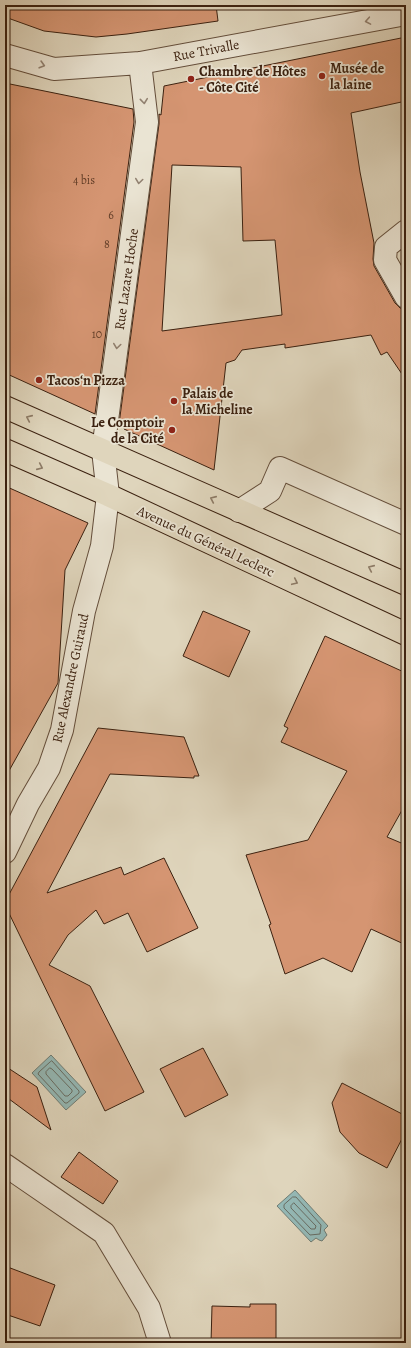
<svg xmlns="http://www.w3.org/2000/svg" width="411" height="1348" font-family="Alegreya,serif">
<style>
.water{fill:#94b8b5;stroke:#707c73}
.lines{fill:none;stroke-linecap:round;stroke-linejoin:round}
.shore{stroke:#686c62;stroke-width:1}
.building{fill:#d59572;stroke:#3b2110;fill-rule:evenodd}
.minor-casing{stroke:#644e3b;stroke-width:24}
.major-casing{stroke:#3b2110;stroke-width:24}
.minor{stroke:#eae4d3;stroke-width:22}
.major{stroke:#dfd5bc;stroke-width:22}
.oneway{stroke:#928272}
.oneway2{stroke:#8d7b66}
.poi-dot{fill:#8f2418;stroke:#eae4d3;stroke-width:1.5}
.labels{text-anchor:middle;stroke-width:3.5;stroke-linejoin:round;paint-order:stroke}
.number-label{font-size:12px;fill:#623e28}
.street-label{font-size:14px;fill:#3b2110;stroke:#eae4d3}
.poi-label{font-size:14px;font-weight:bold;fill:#3b2110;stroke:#eae4d3;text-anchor:start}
</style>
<rect width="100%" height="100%" fill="#dfd5bc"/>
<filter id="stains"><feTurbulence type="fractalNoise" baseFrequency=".005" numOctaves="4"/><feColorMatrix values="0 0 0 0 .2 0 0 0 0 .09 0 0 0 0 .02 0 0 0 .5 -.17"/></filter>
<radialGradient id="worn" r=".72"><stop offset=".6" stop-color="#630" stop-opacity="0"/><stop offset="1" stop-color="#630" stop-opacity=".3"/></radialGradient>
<!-- water -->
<path class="water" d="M51,1055L86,1092L66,1110L32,1073Z
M295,1190L328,1226L324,1230L327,1235L322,1241L319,1240L316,1238L311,1242L277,1206Z"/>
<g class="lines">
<!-- shore -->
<path class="shore" d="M52,1061L79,1091V1093L67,1103H65L38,1074L39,1072L50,1062Z
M50,1068L52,1069L72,1090V1092L68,1096H65L46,1074V1072Z
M293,1197H296L321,1225L320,1234L310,1235L284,1208V1205Z
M294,1203L316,1226L315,1229H311L291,1208V1206Z"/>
</g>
<!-- building -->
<path class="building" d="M5,5H216L218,21L127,34L96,37L44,31L5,17Z
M406,37V101L351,113L360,172L374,243L373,259L374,266L395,303L400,308L406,309V380L387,352L381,355L371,335L285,348V344L242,350L235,360L226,363L214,470L124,429V427L119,424L159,124V114L161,115L164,86ZM172,165L241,167L243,241L275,240L282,315L162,331Z
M5,83L133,109L134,122L95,414L5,373Z
M5,486L88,523L65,570L58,683L5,778Z
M203,611L250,631L229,677L183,656Z
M325,636L406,673V803L387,837L406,845V945L371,929L352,972L323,958L285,974L269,925L271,924L246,855L308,840L347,771L281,742L288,728L284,726Z
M98,728L184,737L199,776H194V778L110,774L47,893L121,867L124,875L164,858L198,928L147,952L128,913L104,924L96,910L68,935L49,965L90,986L144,1092L105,1111L5,905V902Z
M203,1048L228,1095L185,1117L160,1069Z
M5,1066L37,1087L51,1130L5,1096Z
M342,1083L406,1116V1131L387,1168L359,1153L340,1132L332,1103Z
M79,1152L118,1181L103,1204L61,1177Z
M5,1266L55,1285L40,1326L5,1314Z
M250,1304H276V1343H211L212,1306L250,1307Z"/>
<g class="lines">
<!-- minor casing -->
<g class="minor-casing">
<path id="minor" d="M5,55L54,69L140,63L406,14
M406,231L386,247L385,260L406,297
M239,511L270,491L280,468L406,524
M5,852L28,804L49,768L62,730L84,611L102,546L108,495L103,450L147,122L140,63
M5,1165L104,1233L149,1308L160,1343"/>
</g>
<!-- major casing -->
<g class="major-casing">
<path id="major" d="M5,407L406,584
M5,450L108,495L406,634"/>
</g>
<!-- minor -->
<use href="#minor" class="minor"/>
<!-- major -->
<use href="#major" class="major"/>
</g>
<!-- one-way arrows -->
<defs><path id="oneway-chevron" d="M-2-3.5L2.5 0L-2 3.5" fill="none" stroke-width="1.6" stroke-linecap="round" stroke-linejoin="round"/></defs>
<g class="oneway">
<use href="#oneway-chevron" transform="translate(368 21) rotate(170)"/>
<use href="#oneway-chevron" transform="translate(42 65) rotate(16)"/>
<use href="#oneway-chevron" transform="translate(144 101) rotate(84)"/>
<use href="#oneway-chevron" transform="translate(139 181) rotate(98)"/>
<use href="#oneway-chevron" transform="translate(117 346) rotate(98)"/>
</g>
<g class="oneway2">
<use href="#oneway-chevron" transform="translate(29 418) rotate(-156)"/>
<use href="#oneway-chevron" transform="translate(40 467) rotate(24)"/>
<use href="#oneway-chevron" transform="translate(213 499) rotate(-156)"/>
<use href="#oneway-chevron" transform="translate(371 568) rotate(-156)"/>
<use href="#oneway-chevron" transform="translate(295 582) rotate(25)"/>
</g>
<!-- markers -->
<g class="poi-dot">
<circle cx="322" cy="76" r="4"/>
<circle cx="191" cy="79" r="4"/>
<circle cx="39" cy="380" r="4"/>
<circle cx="174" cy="401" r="4"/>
<circle cx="172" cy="430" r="4"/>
</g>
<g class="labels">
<!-- number labels -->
<g class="number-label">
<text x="84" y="184">4 bis</text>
<text x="111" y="219">6</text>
<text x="107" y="248">8</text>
<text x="97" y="338">10</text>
</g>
<!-- street labels -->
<g class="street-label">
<text transform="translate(206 50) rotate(-11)" y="5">Rue Trivalle</text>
<text transform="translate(126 279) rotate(-82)" y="5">Rue Lazare Hoche</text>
<text transform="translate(206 541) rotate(25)" y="5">Avenue du Général Leclerc</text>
<text transform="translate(70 678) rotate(-78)" y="5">Rue Alexandre Guiraud</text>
</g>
<!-- poi labels -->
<g class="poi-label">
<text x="330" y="73">Musée de<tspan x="330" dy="16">la laine</tspan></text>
<text x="199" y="76">Chambre de Hôtes<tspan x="199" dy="16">- Côte Cité</tspan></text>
<text x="47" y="385">Tacos‘n Pizza</text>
<text x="182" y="398">Palais de<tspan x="182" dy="16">la Micheline</tspan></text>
<text x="164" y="427" text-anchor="end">Le Comptoir<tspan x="164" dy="16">de la Cité</tspan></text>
</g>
</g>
<!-- margin -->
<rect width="411" height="1348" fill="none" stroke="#dfd5bc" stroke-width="20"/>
<rect x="6" y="6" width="399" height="1336" fill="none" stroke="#3b2110" stroke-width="2"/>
<rect x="10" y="10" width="391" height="1328" fill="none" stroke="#3b2110"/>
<rect width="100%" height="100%" filter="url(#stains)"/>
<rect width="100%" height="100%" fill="url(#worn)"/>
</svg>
